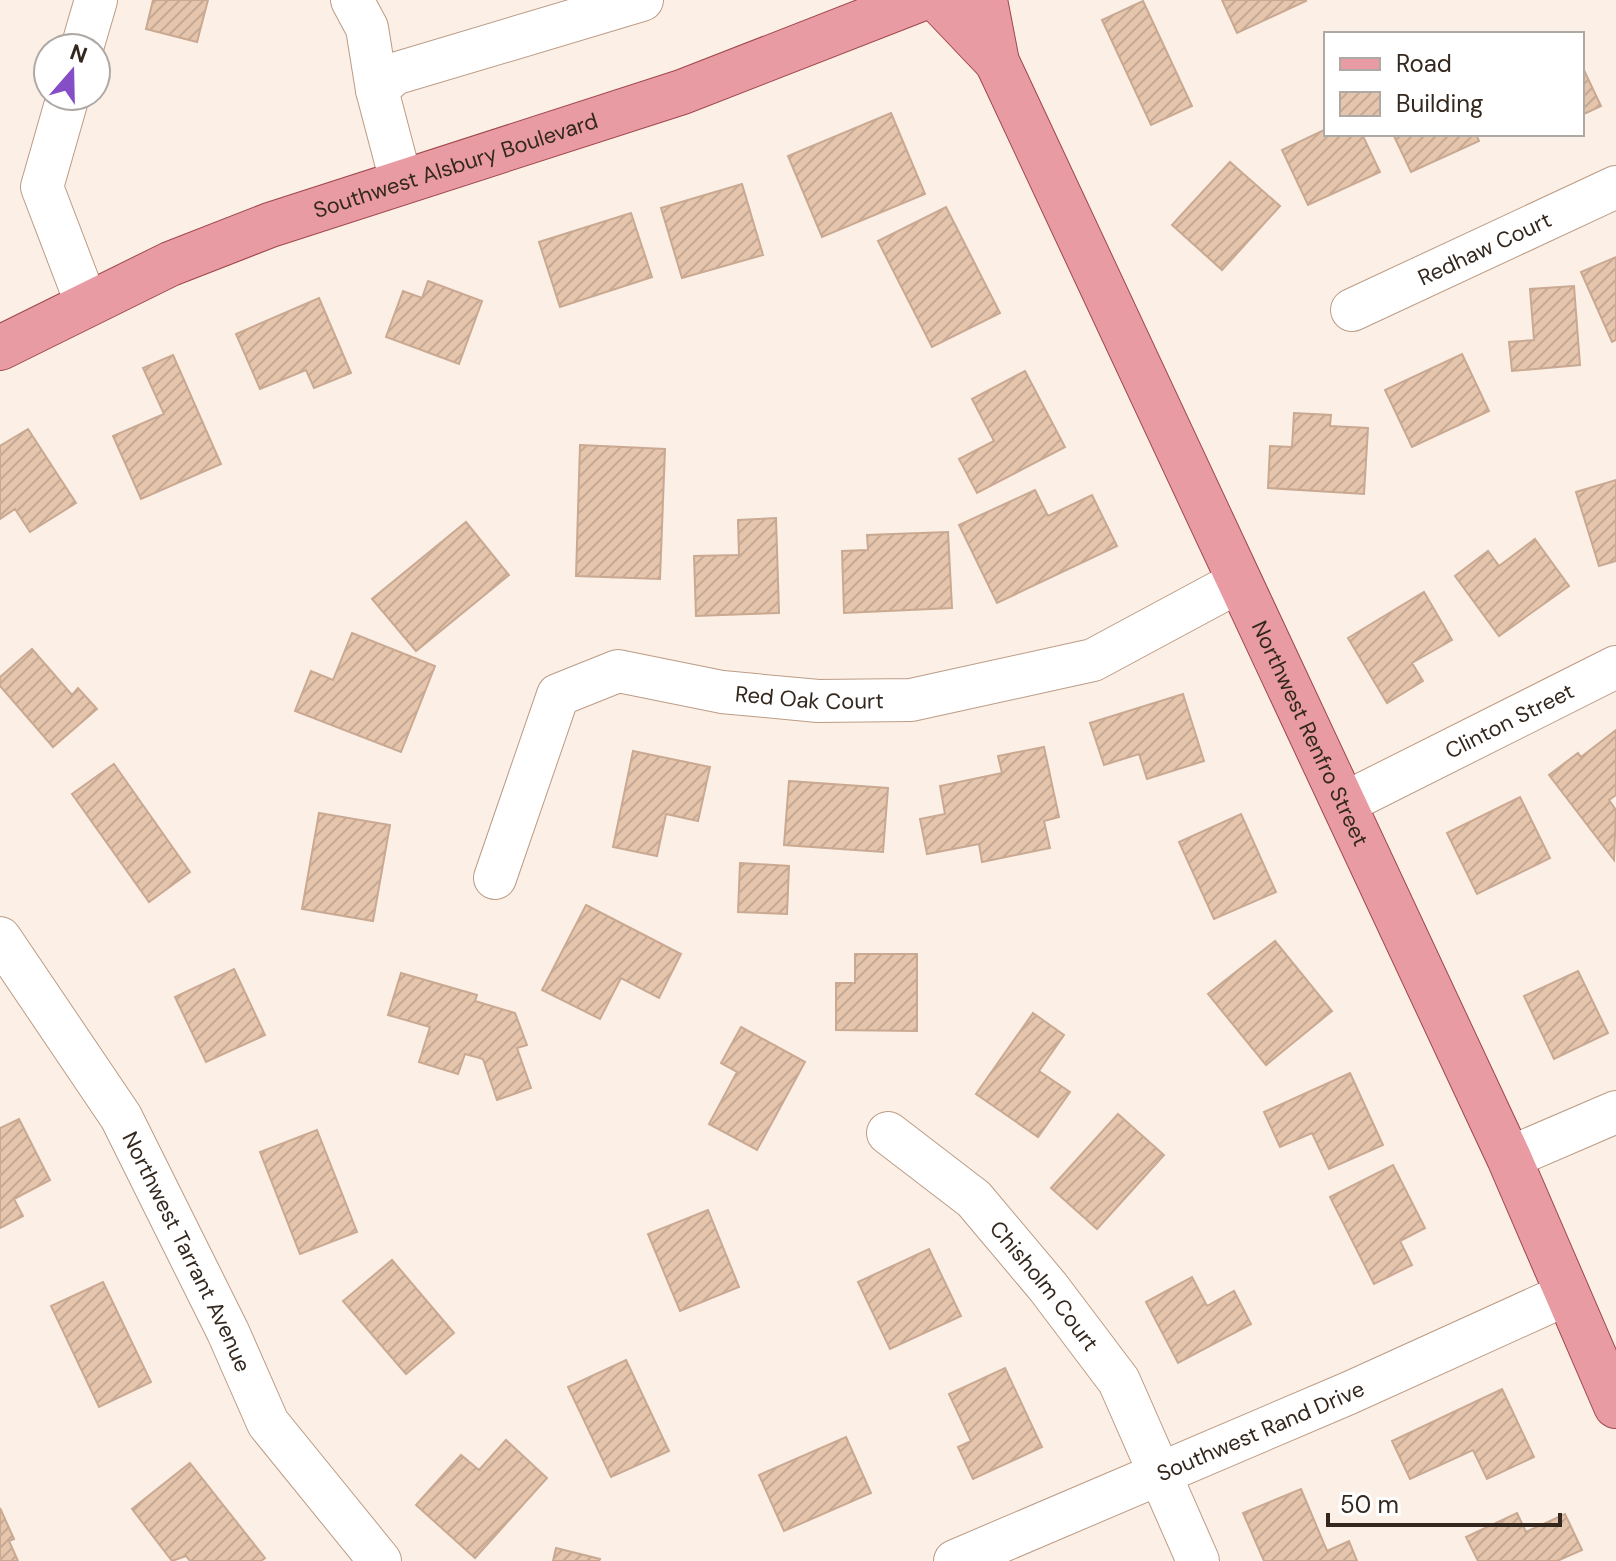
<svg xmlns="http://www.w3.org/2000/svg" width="1616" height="1561" font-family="'DM Sans',sans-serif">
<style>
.building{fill:url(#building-hatch);stroke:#c9a992;stroke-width:2}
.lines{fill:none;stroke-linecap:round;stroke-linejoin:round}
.minor-casing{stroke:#bc9c85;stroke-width:44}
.major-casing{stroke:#9f474c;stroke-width:46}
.minor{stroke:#fff;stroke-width:42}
.major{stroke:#e89ba2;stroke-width:44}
.labels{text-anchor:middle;stroke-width:6;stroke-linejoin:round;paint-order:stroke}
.street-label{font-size:22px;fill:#34281e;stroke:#fff}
</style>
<defs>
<pattern id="building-hatch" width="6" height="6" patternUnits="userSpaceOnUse" patternTransform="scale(2)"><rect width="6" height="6" fill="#e5c5ac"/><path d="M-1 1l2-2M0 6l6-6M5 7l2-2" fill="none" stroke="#c5a994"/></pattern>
</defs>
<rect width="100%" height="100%" fill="#fcefe5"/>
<!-- building -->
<path class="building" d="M153,0H208L197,42L146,29Z
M1222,0H1305L1306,1L1237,33Z
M1143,1L1192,106L1151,125L1102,20Z
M1582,66L1601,106L1582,115Z
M891,113L925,194L822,237L788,156Z
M1326,129V134H1362L1380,172L1308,205L1282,150Z
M1393,134H1476L1479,141L1411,172Z
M1230,162L1280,206L1222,270L1172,225Z
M742,184L763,255L682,278L661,208Z
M946,207L1000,313L932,347L878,241Z
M631,213L652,277L560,307L539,242Z
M1616,257V340L1612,342L1581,272Z
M428,281L482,301L459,364L386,337L403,291L422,298Z
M1574,286L1580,365L1512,371L1509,342L1534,340L1530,289Z
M319,298L351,373L314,388L306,370L260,389L236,334Z
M1462,354L1489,411L1412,447L1385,390Z
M173,355L221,464L141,499L113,436L164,414L143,368Z
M1025,371L1065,447L977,493L959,459L994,441L972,399Z
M1294,413L1331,415L1330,426L1368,428L1364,494L1268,488L1270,446L1292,447Z
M28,429L76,503L30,532L15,509L0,519V446Z
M580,445L665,449L660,579L576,576Z
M1616,480V561L1599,566L1576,492Z
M1035,490L1048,516L1092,495L1117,546L997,603L959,525Z
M776,518L779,613L696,616L694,556L739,555L738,520Z
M466,522L509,575L416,651L372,599Z
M948,532L952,608L844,613L842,551L868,550L867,535Z
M1535,539L1569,586L1499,636L1455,576L1488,551L1499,566Z
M1424,592L1452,640L1412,663L1423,681L1387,703L1348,638Z
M352,633L435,666L401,752L295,711L311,671L333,680Z
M32,649L72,695L78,688L97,709L53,747L0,686V677Z
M1183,694L1204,761L1147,779L1139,754L1104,765L1090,723Z
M1616,730V795L1609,800L1616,810L1614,860L1549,775L1578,753L1581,757Z
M1044,747L1059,817L1044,821L1050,848L982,862L979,844L927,854L920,819L945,814L940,786L1002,773L998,756Z
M633,751L710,767L698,821L666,814L657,856L613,847Z
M114,764L190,872L149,902L72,794Z
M789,781L888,788L883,852L784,845Z
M1520,797L1550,858L1477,894L1447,833Z
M319,813L390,825L373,921L302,909Z
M1241,814L1276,892L1214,919L1179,842Z
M740,863L789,866L787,914L738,912Z
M586,905L681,954L659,998L621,978L600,1019L542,990Z
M1275,941L1332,1011L1266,1065L1208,994Z
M855,954H917V1031L836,1030V983H855Z
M234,969L265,1035L206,1062L175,997Z
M1578,971L1608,1033L1554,1059L1524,996Z
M401,973L477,995L475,1001L515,1013L527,1045L517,1048L531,1088L497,1100L483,1059L465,1054L458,1074L419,1062L430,1027L388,1015Z
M1033,1013L1064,1035L1039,1071L1070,1092L1038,1137L976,1094Z
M741,1027L805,1062L757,1150L709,1124L737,1072L721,1063Z
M1350,1073L1383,1145L1329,1169L1312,1133L1280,1147L1264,1112Z
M1118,1114L1164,1155L1097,1229L1051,1188Z
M19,1119L50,1180L14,1199L23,1216L0,1228V1128Z
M317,1130L357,1232L300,1254L260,1152Z
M1393,1165L1425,1228L1400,1241L1412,1265L1374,1284L1330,1197Z
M708,1210L739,1287L680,1311L648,1234Z
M929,1249L961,1316L890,1349L858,1282Z
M392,1260L454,1333L406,1374L343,1301Z
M1192,1277L1207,1306L1234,1291L1251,1324L1178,1363L1146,1302Z
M103,1282L151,1382L99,1407L51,1306Z
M626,1360L669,1451L611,1477L568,1387Z
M1005,1368L1042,1447L973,1479L958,1447L971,1441L949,1394Z
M1502,1389L1534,1457L1487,1479L1473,1450L1410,1479L1392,1441Z
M846,1437L871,1493L784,1531L759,1475Z
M506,1440L547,1478L475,1558L416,1505L461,1455L479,1470Z
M190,1463L265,1558L261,1561H190L186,1556L172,1561L132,1509Z
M1301,1489L1327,1551L1349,1541L1357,1561H1264L1243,1513Z
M0,1508L14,1539L9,1541L18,1561H0Z
M1517,1513L1526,1532L1565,1514L1582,1550L1557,1561H1478L1466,1537Z
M556,1548L600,1559L599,1561H553Z"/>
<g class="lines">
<!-- minor casing -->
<g class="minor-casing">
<g id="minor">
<path d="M352,0L367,28L377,90"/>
<path d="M82,48L96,0"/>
<path d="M68,96L42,187L87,305"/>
<path d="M401,181L377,90L394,74L642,0"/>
<path id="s1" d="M1352,310L1616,187"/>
<path id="s2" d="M1343,804L1616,667"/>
<path id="s3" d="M495,878L558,695L618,671L722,692L818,701L911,700L1093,660L1238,582"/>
<path id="s4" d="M0,938L121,1117L228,1332L268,1423L380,1561"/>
<path id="s5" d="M888,1133L974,1199L1048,1287L1119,1381L1198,1561"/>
<path d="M1509,1158L1616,1112"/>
<path id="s6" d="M955,1561L1349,1393L1565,1295"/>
</g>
</g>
<!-- major casing -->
<g class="major-casing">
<g id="major">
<path d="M938,0L997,62"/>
<path id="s7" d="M985,0L997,62L1509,1158L1616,1406"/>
<path id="s8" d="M0,348L170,264L270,225L682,92L918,0"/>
</g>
</g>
<!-- minor -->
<use href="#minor" class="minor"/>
<!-- major -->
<use href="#major" class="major"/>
</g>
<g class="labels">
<!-- street labels -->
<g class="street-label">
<text dy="8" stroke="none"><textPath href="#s8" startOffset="492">Southwest Alsbury Boulevard</textPath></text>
<text dy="8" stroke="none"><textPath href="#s1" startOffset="146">Redhaw Court</textPath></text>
<text dy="8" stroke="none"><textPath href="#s3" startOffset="452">Red Oak Court</textPath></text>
<text dy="8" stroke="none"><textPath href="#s2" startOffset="186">Clinton Street</textPath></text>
<text dy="8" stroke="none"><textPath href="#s7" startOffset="804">Northwest Renfro Street</textPath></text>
<text dy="8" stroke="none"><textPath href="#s4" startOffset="366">Northwest Tarrant Avenue</textPath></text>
<text dy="8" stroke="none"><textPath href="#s5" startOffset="220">Chisholm Court</textPath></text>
<text dy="8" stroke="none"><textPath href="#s6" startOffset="332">Southwest Rand Drive</textPath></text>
</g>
</g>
<!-- legend -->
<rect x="1324" y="32" width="260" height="104" fill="#ffffff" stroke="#aea9a5" stroke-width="2"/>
<rect x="1340" y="58" width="40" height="12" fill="#e89ba2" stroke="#aea9a5" stroke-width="2"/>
<text x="1396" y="72" font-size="24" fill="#34281e">Road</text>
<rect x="1340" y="92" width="40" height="24" fill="url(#building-hatch)" stroke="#aea9a5" stroke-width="2"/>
<text x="1396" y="112" font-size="24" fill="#34281e">Building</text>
<!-- north arrow -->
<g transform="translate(72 72) rotate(20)"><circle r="38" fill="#ffffff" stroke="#aea9a5" stroke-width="2"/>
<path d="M0-6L14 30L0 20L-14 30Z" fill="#854ec6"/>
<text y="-12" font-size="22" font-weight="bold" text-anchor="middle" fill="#34281e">N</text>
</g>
<!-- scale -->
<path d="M1328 1513v12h232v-12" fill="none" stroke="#34281e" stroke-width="4"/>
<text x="1340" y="1513" font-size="24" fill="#34281e" stroke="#ffffff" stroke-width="6" paint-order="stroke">50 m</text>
</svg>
